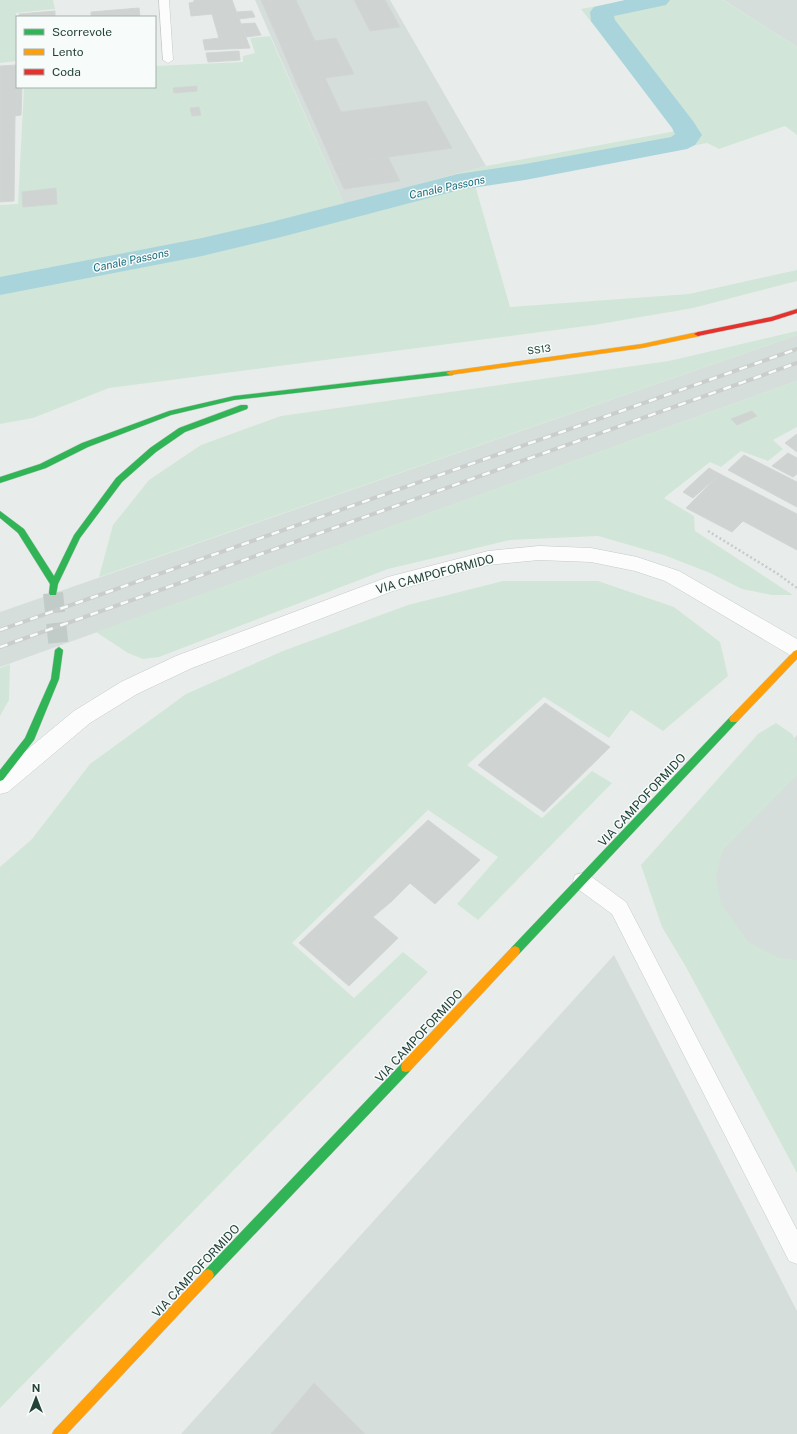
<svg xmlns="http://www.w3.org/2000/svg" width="797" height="1434" font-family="'Public Sans',sans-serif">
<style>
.built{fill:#d6dedb}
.green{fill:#d1e6d8}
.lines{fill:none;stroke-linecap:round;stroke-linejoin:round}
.canal{fill:#a9d4db;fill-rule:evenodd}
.building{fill:#cfd4d2;stroke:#d1d6d4}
.primary-tunnel{stroke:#c1cbc8;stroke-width:20;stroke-dasharray:20 10;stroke-linecap:butt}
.lane-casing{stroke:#c5cac8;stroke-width:1}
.street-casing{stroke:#c5cac8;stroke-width:1}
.fast-casing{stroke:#c3cbc8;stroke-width:1}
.slow-casing{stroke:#c3cbc8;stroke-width:1}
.jam-casing{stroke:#c3cbc8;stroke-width:1}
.path{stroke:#c3ccca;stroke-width:2.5;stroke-dasharray:2 2.5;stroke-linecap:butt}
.lane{fill:#fcfcfc;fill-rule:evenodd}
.street{fill:#fcfcfc;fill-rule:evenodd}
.fast{fill:#30b455;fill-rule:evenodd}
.slow{fill:#ff9f0a;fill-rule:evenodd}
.jam{fill:#e5322d;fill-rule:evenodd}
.rail-casing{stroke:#c9cdcc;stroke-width:4}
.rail{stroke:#f7fbf9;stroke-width:2.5;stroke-dasharray:8;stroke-linecap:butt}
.labels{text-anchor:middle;stroke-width:3;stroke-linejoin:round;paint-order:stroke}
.far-street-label{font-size:10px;fill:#24423a;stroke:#f7fbf9}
.far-water-label{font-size:11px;font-style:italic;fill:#1c6f80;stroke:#f7fbf9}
.street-label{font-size:12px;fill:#24423a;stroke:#f7fbf9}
</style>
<rect width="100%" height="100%" fill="#e8edeb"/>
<!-- built -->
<path class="built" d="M255,0H390L486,166L344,204Z
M723,0H797V47L725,1Z
M797,335V381L0,667V612Z
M797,735V1106L658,892Z
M614,955L797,1311V1434H181Z"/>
<!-- green -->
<path class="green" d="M0,0H53L55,9L16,13L17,61L0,63Z
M629,0H723L797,47V135L785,126L719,149L707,143L475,185L510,307L689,294L797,270V281L693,308L594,325L109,388L33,418L0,424V205L18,204L24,87H155V66L243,62V56L255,53L250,38L270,36L344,204L486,166L676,131L581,9Z
M797,331V335L99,577L113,525L149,480L201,445L281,416L669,361Z
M797,381V427L773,440L783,449L768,461L741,451L721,467L710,462L664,498L694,516L695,531L793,595H772L742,589L710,573L664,555L598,536L510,540L388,569L159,657L143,659L128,653L96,632Z
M503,581H598L674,607L720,642L728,676L663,731L631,710L609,738L544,697L467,765L542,818L592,771L612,783L478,920L457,904L498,857L428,810L292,943L354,998L403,952L428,972L0,1408V867L32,839L90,764L186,694L283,651L408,605Z
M10,664L9,700L0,716V668Z
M776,723L792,734L797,743V775L722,851L716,877L721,904L748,942L779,958L797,960V1173L686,967L662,927L641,865L758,734Z"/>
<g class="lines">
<!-- canal -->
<path class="canal" d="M625,0H670L666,5L614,16L615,20L693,121L702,135L695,145L687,149L525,180L459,190L285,236L202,256L0,295V277L202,238L271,222L458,174L525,164L671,137L675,134L672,128L591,21L590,12L594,7Z"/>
</g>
<!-- building -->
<path class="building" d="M194,0H232L250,48L205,50L203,40L219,38L212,14L191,16L189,3L194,2Z
M261,0H296L315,41L281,46Z
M354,0H385L400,27L370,31Z
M139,8L140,17H91V12Z
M55,11V17H19V14Z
M252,11L255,17L239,19L237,12Z
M255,23L261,35L246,37L241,24Z
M336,38L354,74L296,82L281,46Z
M239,51L240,60L208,62L206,53Z
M17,65V87H22L21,115L15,116L14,201L0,202V66Z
M325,78L341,112L350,131L320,135L296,82Z
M197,86V91L174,93L173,88Z
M426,101L452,148L333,165L320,135L350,131L341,112Z
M199,107L201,115L192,116L190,108Z
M388,157L400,181L344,189L333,165Z
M56,188L57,204L23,207L22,192Z
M752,411L757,416L737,425L731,419Z
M797,434V452L785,443Z
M788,453L797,458V474L793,477L772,466Z
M744,455L797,482V507L728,470Z
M709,468L720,474L693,498L683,492Z
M720,474L797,514V550L743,521L732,532L686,508Z
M545,703L610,747L544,812L478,765Z
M428,820L480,860L435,904L410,883L392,901L365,880Z
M365,880L392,901L373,917L398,938L349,986L299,943Z
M314,1383L365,1434H271Z"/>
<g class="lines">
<!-- primary-tunnel -->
<path class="primary-tunnel" d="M53,593L59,650"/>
<!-- lane casing -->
<g class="lane-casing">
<path id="lane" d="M159,0H169L173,60L168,63L163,60Z
M582,873L589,875L626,902L797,1230V1264L789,1261L612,914L575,887L573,881L575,875Z"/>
</g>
<!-- street casing -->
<g class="street-casing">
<path id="street" d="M539,546L591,548L637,557L679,571L797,639V657L790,655L665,581L635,571L591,562L539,560L488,565L393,591L192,668L137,694L90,723L8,792L0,794V772L74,711L121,682L176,656L388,577L488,551Z"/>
</g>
<!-- fast casing -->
<g class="fast-casing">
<path id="fast" d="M450,371L454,373L453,375L234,400L171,415L88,447L46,468L0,483V477L40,464L82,443L169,411L234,396Z
M241,405H247L248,407L247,409L185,432L156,452L122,482L80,538L58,584L56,595H50L49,593L50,584L18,533L0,518V511L24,529L54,576L74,535L116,478L150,448L179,428Z
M59,647L63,650L59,679L34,740L3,780L0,781V770L25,738L51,679L55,650Z
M734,715L737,716L739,719L737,722L519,954L515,956L511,954L510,951L511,948L731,716Z
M406,1062L410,1063L411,1067L410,1071L212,1279L208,1281L204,1279L202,1275L204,1271L402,1063Z"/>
</g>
<!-- slow casing -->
<g class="slow-casing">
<path id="slow" d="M698,332H700V336L642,348L450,375L446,373L450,371L642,344Z
M797,650V659L737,722H731L729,719L731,716L794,651Z
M515,946L519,948L520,951L519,954L410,1071L406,1072L402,1071L401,1067L402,1063L511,948Z
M208,1269L212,1271L214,1275L212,1279L67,1434H52L54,1430L204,1271Z"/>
</g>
<!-- jam casing -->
<g class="jam-casing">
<path id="jam" d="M797,309V313L772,321L698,336L694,334L698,332L771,317Z"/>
</g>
<!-- path -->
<path class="path" d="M708,531L778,574L797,588"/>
<!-- lane -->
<use href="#lane" class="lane"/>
<!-- street -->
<use href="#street" class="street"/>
<!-- fast -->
<use href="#fast" class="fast"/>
<!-- slow -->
<use href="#slow" class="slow"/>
<!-- jam -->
<use href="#jam" class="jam"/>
<!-- rail casing -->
<g class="rail-casing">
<path id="rail" d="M0,630L797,349
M0,647L797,363"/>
</g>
<!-- rail -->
<use href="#rail" class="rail"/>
</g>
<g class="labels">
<!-- far-street labels -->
<g class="far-street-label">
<text transform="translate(539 349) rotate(-8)" y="4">SS13</text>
</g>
<!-- far-water labels -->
<g class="far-water-label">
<text transform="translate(447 187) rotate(-12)" y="4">Canale Passons</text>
<text transform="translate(131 260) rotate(-12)" y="4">Canale Passons</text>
</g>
<!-- street labels -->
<g class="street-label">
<text transform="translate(435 574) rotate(-15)" y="4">VIA CAMPOFORMIDO</text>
<text transform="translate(642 800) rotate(-47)" y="4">VIA CAMPOFORMIDO</text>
<text transform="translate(419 1036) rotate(-47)" y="4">VIA CAMPOFORMIDO</text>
<text transform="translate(196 1271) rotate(-47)" y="4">VIA CAMPOFORMIDO</text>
</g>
</g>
<!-- legend -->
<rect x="16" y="16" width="140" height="72" fill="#f7fbf9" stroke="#a3b1ad"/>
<rect x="24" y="29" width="20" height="6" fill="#30b455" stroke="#a3b1ad"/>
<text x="52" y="36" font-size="12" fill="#24423a">Scorrevole</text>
<rect x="24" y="49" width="20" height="6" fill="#ff9f0a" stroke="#a3b1ad"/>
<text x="52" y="56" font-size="12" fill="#24423a">Lento</text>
<rect x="24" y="69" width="20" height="6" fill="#e5322d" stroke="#a3b1ad"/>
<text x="52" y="76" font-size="12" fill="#24423a">Coda</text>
<!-- north arrow -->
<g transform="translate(36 1398)" stroke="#f7fbf9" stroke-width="3" paint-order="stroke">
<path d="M0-3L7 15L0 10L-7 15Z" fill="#24423a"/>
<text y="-6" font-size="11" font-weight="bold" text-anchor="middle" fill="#24423a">N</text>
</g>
</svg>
